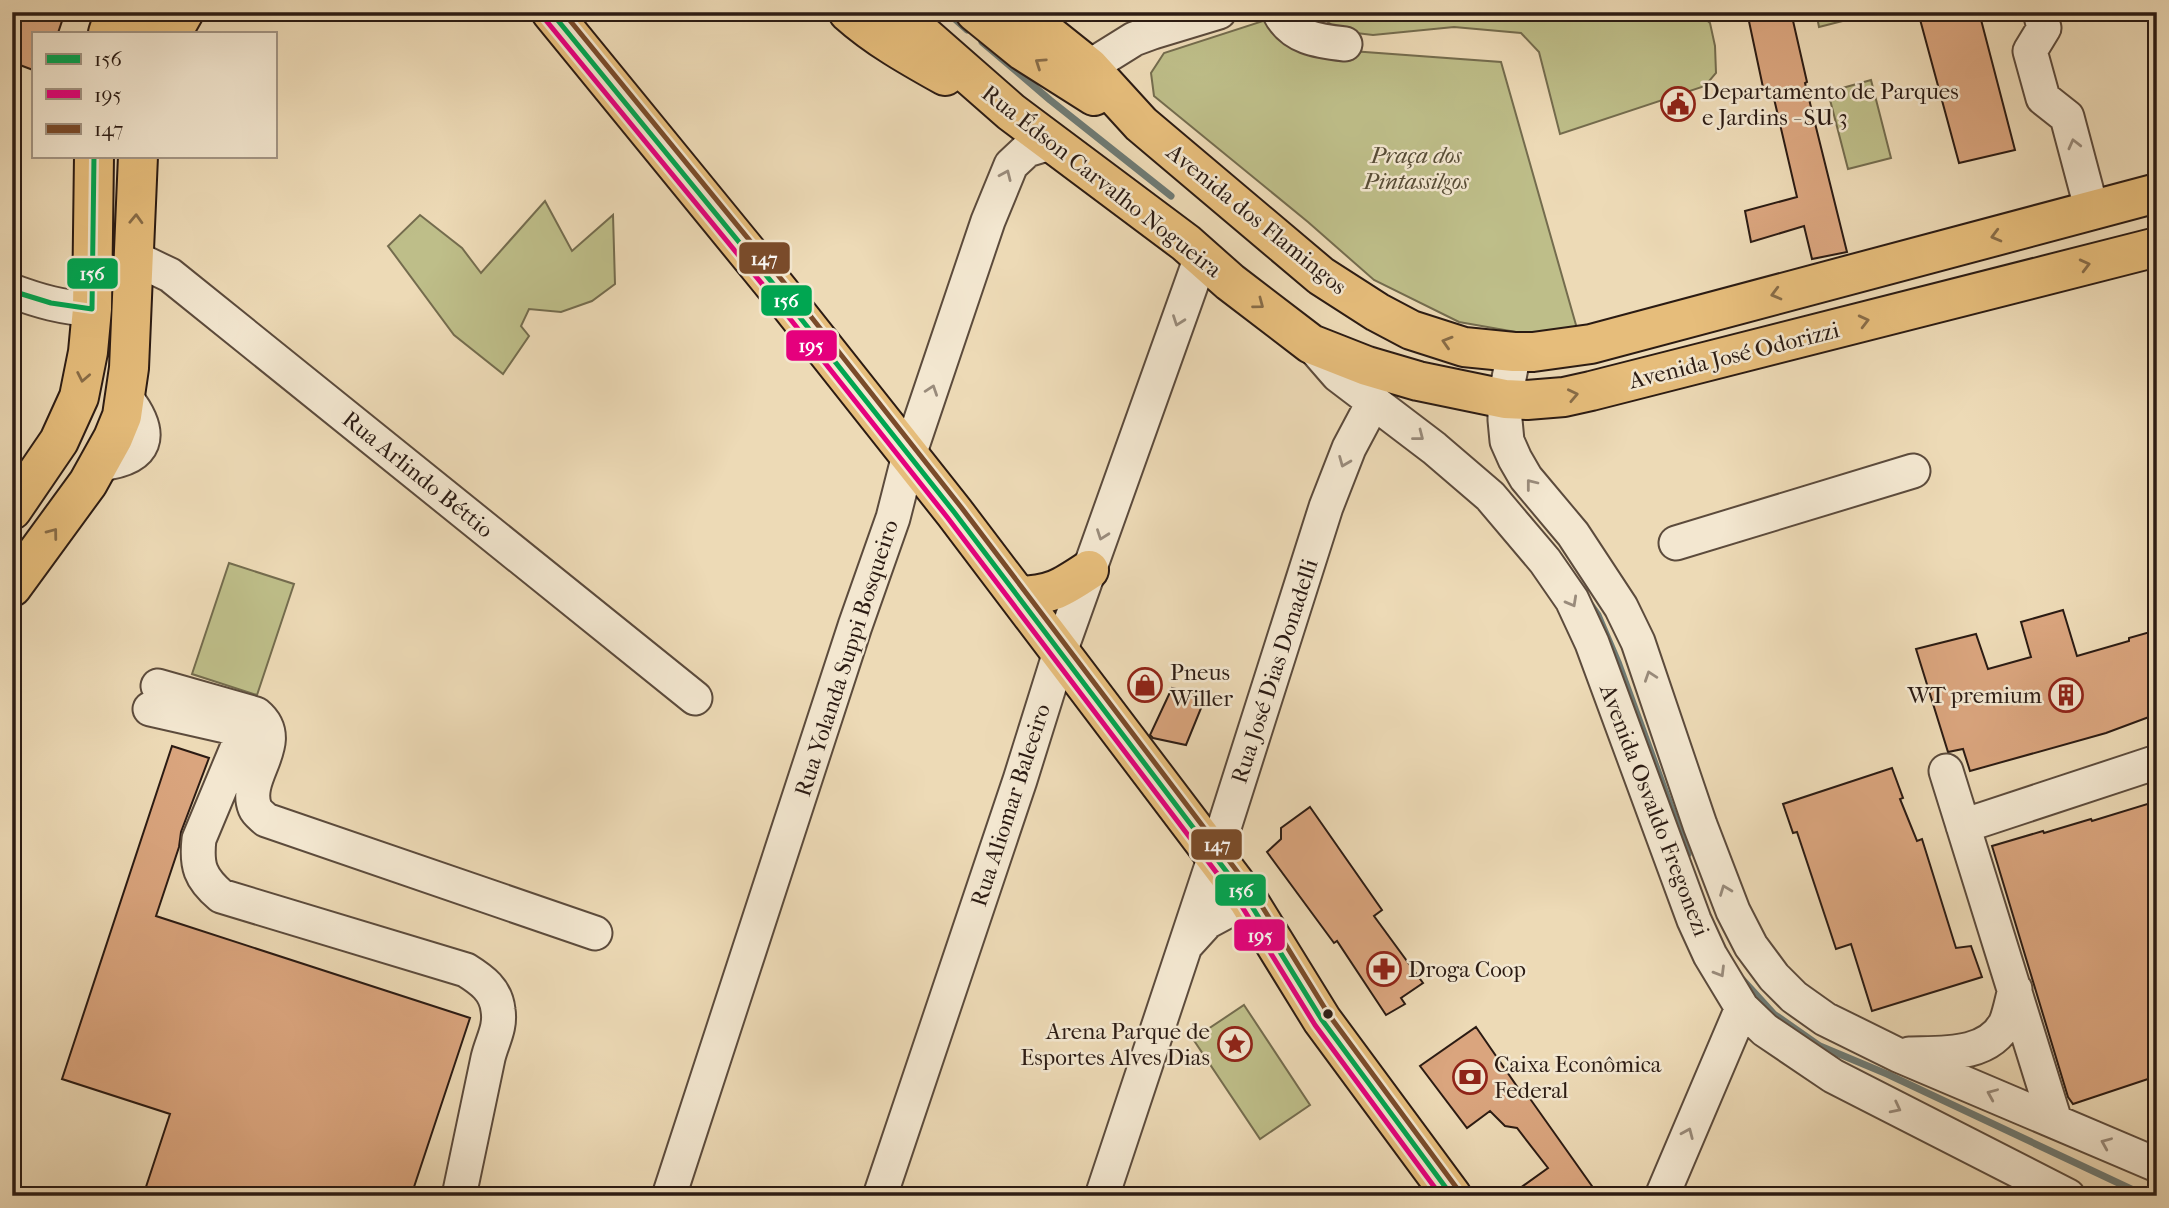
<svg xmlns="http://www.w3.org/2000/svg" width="2169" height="1208" font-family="'IM FELL French Canon',serif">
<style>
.green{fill:#bebe89;stroke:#746c4e;stroke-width:2}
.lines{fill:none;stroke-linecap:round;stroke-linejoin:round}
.stream{stroke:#6e7a74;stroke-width:7}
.building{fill:#daa57e;stroke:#2b1b13;stroke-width:2}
.minor-casing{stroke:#5c4b3c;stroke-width:37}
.major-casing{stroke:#2b1b13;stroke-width:42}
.minor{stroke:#f3e7d0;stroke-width:33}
.major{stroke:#e6bd7b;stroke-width:38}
.bus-1-casing{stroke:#f3e7d0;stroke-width:10}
.bus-2-casing{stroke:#f3e7d0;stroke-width:10}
.bus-3-casing{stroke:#f3e7d0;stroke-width:10}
.bus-1{stroke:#00a651;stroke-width:5}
.bus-2{stroke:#e5007d;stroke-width:5}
.bus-3{stroke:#7a4b2a;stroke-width:5}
.oneway{stroke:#886c47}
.oneway2{stroke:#998b7b}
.bus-dot{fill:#2b1b13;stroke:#f3e7d0;stroke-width:2.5}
.labels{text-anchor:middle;stroke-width:5;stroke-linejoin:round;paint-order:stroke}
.poi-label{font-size:23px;fill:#2b1b13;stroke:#f3e7d0;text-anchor:start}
.park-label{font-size:23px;font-style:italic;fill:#574c36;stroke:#f3e7d0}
.street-label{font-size:23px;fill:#2b1b13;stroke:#f3e7d0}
.line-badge{stroke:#f3e7d0;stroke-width:2.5}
.badge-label{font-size:19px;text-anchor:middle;font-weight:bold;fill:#fff}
</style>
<rect width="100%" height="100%" fill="#eddab6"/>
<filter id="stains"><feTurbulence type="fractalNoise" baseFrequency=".00286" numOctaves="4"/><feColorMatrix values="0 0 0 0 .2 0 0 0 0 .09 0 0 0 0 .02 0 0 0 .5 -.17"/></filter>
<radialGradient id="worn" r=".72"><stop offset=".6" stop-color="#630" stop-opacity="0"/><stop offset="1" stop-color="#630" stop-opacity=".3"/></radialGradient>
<!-- green -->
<path class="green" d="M1697,12L1710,23L1715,46L1716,73L1705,86L1560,134L1539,52L1521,33L1454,27L1373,35L1339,31L1317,13Z
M1816,12H1878L1819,27Z
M1269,19L1324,49L1501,62L1578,332L1527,334L1459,322L1374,280L1308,222L1154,96L1151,73L1164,53Z
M1871,80L1891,158L1848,169L1828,92Z
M545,201L572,251L613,215L615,284L592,301L561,312L529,309L521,326L529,336L503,374L454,335L388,246L420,215L462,248L481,273Z
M229,563L294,584L257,695L192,674Z
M1244,1005L1310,1105L1260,1139L1193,1039Z"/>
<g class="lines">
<!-- stream -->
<path class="stream" d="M947,12L967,30
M982,42L1050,100L1171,196
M1591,605L1598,615L1618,662L1688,854
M1743,980L1774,1014L1820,1046L1887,1074L2146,1196"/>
</g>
<!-- building -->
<path class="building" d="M12,12H65L58,33H33V70L12,62Z
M1747,12H1791L1807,82L1805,83L1847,252L1812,259L1804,226L1751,242L1745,211L1797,197L1772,90L1764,92Z
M1918,12H1979L2015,150L1959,163Z
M2063,610L2077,656L2129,641V638L2157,630V714L2106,733L1970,771L1963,749L1948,752L1916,649L1976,634L1988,669L2031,657L2021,622Z
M1172,688L1206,696L1186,745L1153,738L1150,735Z
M172,746L209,758L181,832L179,847L156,916L470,1018L411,1196H143L170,1114L62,1079Z
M1892,768L1903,798L1900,799L1917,841L1922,839L1956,948L1971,946L1982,977L1872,1011L1851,944L1836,949L1797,832L1793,833L1783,804Z
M2157,801V916L2150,918L2157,941V1076L2073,1104L2068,1097L1992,846L2043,831L2044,833L2091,819L2092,821Z
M1310,807L1382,910L1374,916L1423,983L1401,998L1405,1004L1386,1015L1337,941L1334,943L1267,852L1281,839V828Z
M1476,1027L1523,1095L1526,1093L1599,1196H1509L1548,1168L1517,1128L1505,1126L1490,1111L1467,1128L1420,1066Z"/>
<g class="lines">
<!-- minor casing -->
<g class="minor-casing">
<path id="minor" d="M1279,12C1292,38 1318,41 1345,44
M2040,12L2044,28L2030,51L2043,98L2067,117L2092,211
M1089,67L1134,39L1153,32L1219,12
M134,262L147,264L170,275L695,698
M12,291C39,301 63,308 92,309
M1311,344L1338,375L1434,448L1490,496L1545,561L1572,600L1592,643L1694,920L1710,955L1742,1008L1765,1030L1833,1076L2068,1196
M1514,352L1505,399V420L1507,441L1515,459L1526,478L1573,534L1621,607L1638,642L1700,825L1733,911L1751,946L1774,977L1794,997L1825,1019L1898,1055L2157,1165
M99,464C148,459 155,435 126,398
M1676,543L1913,471
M158,686L256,714C290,742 242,776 255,808C257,813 262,816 266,820L595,933
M150,709L225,726L235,730L239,737L237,748L199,839C196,866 200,878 221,896L466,970C482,980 496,990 498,1010C501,1028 492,1041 488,1058C478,1104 469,1150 459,1196
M1946,771L2055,1121
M1963,826L2157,762
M1187,944L1207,922L1248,900
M1909,1054C1941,1053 1989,1057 2006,1022C2010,1012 2012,1000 2015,989
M669,1196L855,626L893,518L909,455L988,221L1011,165L1027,150L1050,143
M880,1196L1020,780L1060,652L1201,257
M1102,1196L1215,856L1326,507L1349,448L1374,401
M1662,1196L1742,1008"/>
</g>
<!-- major casing -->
<g class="major-casing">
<path id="major" d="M551,12L779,291L954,512L1248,900L1322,1020L1452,1196
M848,12C877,38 911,57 945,76
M897,12L1011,112L1186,243L1230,282L1311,344L1367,366L1418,381L1505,399L1527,400L1564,397L1591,391L2157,247
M975,12L1023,51L1094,96
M1020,12L1089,67L1141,124L1321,276L1377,312L1411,330L1464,347L1514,352H1533L1591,344L2157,193
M108,33L115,12
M144,33L152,12
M172,33L184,12
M12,510L59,441L79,397L88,352L92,309L94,156
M12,587L88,483L113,438L122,416L129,368L138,156
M1018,596C1052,595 1062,588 1089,570"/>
</g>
<!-- minor -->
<use href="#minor" class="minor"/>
<!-- major -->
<use href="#major" class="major"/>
<!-- bus-1 casing -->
<g class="bus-1-casing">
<path id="bus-1" d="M551,12L779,291L954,512L1248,900L1322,1020L1452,1196
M12,291L51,303L92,309L94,156"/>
</g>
<!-- bus-2 casing -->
<g class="bus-2-casing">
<path id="bus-2" d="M544,18L772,296L947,517L1241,905L1315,1025L1441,1196"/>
</g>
<!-- bus-3 casing -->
<g class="bus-3-casing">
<path id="bus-3" d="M563,12L786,285L961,507L1255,895L1329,1015L1459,1191"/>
</g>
<!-- bus-1 -->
<use href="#bus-1" class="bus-1"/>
<!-- bus-2 -->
<use href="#bus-2" class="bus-2"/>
<!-- bus-3 -->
<use href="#bus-3" class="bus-3"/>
</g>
<!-- one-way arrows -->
<defs><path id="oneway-chevron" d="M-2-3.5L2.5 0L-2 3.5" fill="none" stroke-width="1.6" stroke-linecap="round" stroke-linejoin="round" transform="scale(1.75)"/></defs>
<g class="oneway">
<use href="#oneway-chevron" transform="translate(1040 63) rotate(-146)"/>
<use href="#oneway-chevron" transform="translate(136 219) rotate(-88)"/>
<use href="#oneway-chevron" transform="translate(1996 236) rotate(165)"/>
<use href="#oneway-chevron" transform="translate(2085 265) rotate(-14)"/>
<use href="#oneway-chevron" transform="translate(1776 294) rotate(165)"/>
<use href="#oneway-chevron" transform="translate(1259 304) rotate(37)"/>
<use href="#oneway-chevron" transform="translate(1864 321) rotate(-14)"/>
<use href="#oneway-chevron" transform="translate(1447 342) rotate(-163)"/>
<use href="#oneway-chevron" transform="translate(83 377) rotate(101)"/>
<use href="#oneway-chevron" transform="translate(1573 395) rotate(-12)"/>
<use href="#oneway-chevron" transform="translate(53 533) rotate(-53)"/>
</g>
<g class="oneway2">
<use href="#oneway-chevron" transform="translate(2074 144) rotate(-104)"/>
<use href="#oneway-chevron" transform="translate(1006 175) rotate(-66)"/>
<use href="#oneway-chevron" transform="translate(1178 321) rotate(110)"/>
<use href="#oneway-chevron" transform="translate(932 390) rotate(-71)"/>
<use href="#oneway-chevron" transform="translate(1419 436) rotate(38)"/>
<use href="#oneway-chevron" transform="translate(1344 462) rotate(112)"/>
<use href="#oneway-chevron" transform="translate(1531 484) rotate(-128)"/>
<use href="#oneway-chevron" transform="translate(1102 535) rotate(110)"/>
<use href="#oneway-chevron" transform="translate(1572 602) rotate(61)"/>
<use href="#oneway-chevron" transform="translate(1650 676) rotate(-109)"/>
<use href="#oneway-chevron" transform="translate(1725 890) rotate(-111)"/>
<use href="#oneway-chevron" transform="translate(1720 972) rotate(59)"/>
<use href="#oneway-chevron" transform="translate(1992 1094) rotate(-157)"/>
<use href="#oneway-chevron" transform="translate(1896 1108) rotate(27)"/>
<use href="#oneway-chevron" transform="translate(1688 1133) rotate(-67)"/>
<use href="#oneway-chevron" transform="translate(2106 1143) rotate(-157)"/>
</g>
<!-- icons -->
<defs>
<g id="civic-ring" transform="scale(1.75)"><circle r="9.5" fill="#f3e7d0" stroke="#8f2418" stroke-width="1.5"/><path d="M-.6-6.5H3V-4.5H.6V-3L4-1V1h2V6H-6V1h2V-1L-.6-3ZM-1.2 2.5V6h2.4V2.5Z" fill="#8f2418"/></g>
<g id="shop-ring" transform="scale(1.75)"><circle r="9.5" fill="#f3e7d0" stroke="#8f2418" stroke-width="1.5"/><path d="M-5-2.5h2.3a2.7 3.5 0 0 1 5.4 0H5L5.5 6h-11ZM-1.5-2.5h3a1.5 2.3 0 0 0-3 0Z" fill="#8f2418"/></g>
<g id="building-ring" transform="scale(1.75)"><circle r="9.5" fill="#f3e7d0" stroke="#8f2418" stroke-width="1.5"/><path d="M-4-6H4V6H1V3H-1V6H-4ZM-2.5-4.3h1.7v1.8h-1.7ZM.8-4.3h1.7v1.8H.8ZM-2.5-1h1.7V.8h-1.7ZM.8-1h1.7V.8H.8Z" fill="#8f2418"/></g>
<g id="pharmacy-ring" transform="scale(1.75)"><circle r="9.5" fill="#f3e7d0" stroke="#8f2418" stroke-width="1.5"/><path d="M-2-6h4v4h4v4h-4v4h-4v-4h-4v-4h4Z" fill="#8f2418"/></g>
<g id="sight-ring" transform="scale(1.75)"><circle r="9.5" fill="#f3e7d0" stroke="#8f2418" stroke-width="1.5"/><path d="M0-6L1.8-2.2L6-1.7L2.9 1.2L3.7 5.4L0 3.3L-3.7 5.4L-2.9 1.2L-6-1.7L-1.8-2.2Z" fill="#8f2418"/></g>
<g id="bank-ring" transform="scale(1.75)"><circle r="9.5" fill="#f3e7d0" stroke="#8f2418" stroke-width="1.5"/><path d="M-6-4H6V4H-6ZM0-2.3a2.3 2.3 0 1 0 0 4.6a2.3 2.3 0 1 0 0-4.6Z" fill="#8f2418"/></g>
</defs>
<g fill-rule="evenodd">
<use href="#civic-ring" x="1678" y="104"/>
<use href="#shop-ring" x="1145" y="685"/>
<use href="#building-ring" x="2066" y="695"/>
<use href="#pharmacy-ring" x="1384" y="969"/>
<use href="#sight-ring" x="1235" y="1044"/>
<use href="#bank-ring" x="1470" y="1077"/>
</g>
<!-- markers -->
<circle class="bus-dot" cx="1328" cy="1014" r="6"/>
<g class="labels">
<!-- poi labels -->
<g class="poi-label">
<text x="1702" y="99">Departamento de Parques<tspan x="1702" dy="26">e Jardins - SU 3</tspan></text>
<text x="1170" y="680">Pneus<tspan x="1170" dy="26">Willer</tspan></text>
<text x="2042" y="703" text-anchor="end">WT premium</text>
<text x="1408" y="977">Droga Coop</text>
<text x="1210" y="1039" text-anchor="end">Arena Parque de<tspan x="1210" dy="26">Esportes Alves Dias</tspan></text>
<text x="1494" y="1072">Caixa Econômica<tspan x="1494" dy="26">Federal</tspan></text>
</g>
<!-- park labels -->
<g class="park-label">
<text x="1416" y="163">Praça dos<tspan x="1416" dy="26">Pintassilgos</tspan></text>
</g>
<!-- street labels -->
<g class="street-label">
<text transform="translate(1102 181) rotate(38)" y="8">Rua Édson Carvalho Nogueira</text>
<text transform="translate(1257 219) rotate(39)" y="8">Avenida dos Flamingos</text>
<text transform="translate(1734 355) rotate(-14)" y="8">Avenida José Odorizzi</text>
<text transform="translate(418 474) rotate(39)" y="8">Rua Arlindo Béttio</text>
<text transform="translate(846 658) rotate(-72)" y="8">Rua Yolanda Suppi Bosqueiro</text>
<text transform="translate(1274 671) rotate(-72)" y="8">Rua José Dias Donadelli</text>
<text transform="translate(1010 805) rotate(-72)" y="8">Rua Aliomar Baleeiro</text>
<text transform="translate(1655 810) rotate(69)" y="8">Avenida Osvaldo Fregonezi</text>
</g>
</g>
<g class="line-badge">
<rect x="738" y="241" width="53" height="34" rx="7" fill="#7a4b2a"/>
<rect x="66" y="257" width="53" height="33" rx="7" fill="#00a651"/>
<rect x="760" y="284" width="53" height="33" rx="7" fill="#00a651"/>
<rect x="785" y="329" width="53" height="33" rx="7" fill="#e5007d"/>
<rect x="1190" y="828" width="53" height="33" rx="7" fill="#7a4b2a"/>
<rect x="1214" y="873" width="53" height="34" rx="7" fill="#00a651"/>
<rect x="1233" y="918" width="53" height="34" rx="7" fill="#e5007d"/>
</g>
<g class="badge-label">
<text x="764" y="265">147</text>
<text x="92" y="280">156</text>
<text x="786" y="307">156</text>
<text x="811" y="352">195</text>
<text x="1217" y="851">147</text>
<text x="1241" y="897">156</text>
<text x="1260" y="942">195</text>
</g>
<!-- margin -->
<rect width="2169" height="1208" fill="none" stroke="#eddab6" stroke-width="42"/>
<rect x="14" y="14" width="2141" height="1180" fill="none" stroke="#2b1b13" stroke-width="3.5"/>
<rect x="21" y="21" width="2127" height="1166" fill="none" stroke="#2b1b13" stroke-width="2"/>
<!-- legend -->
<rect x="32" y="32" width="245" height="126" fill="#f3e7d0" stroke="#a39584" stroke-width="2"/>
<rect x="46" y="54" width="35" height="10" fill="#00a651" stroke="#a39584" stroke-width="2"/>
<text x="94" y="66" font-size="21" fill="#2b1b13">156</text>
<rect x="46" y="89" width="35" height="10" fill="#e5007d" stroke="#a39584" stroke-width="2"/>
<text x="94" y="102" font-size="21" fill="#2b1b13">195</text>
<rect x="46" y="124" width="35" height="10" fill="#7a4b2a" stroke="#a39584" stroke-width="2"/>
<text x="94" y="136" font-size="21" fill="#2b1b13">147</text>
<rect width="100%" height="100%" filter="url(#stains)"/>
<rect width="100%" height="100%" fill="url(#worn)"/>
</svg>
